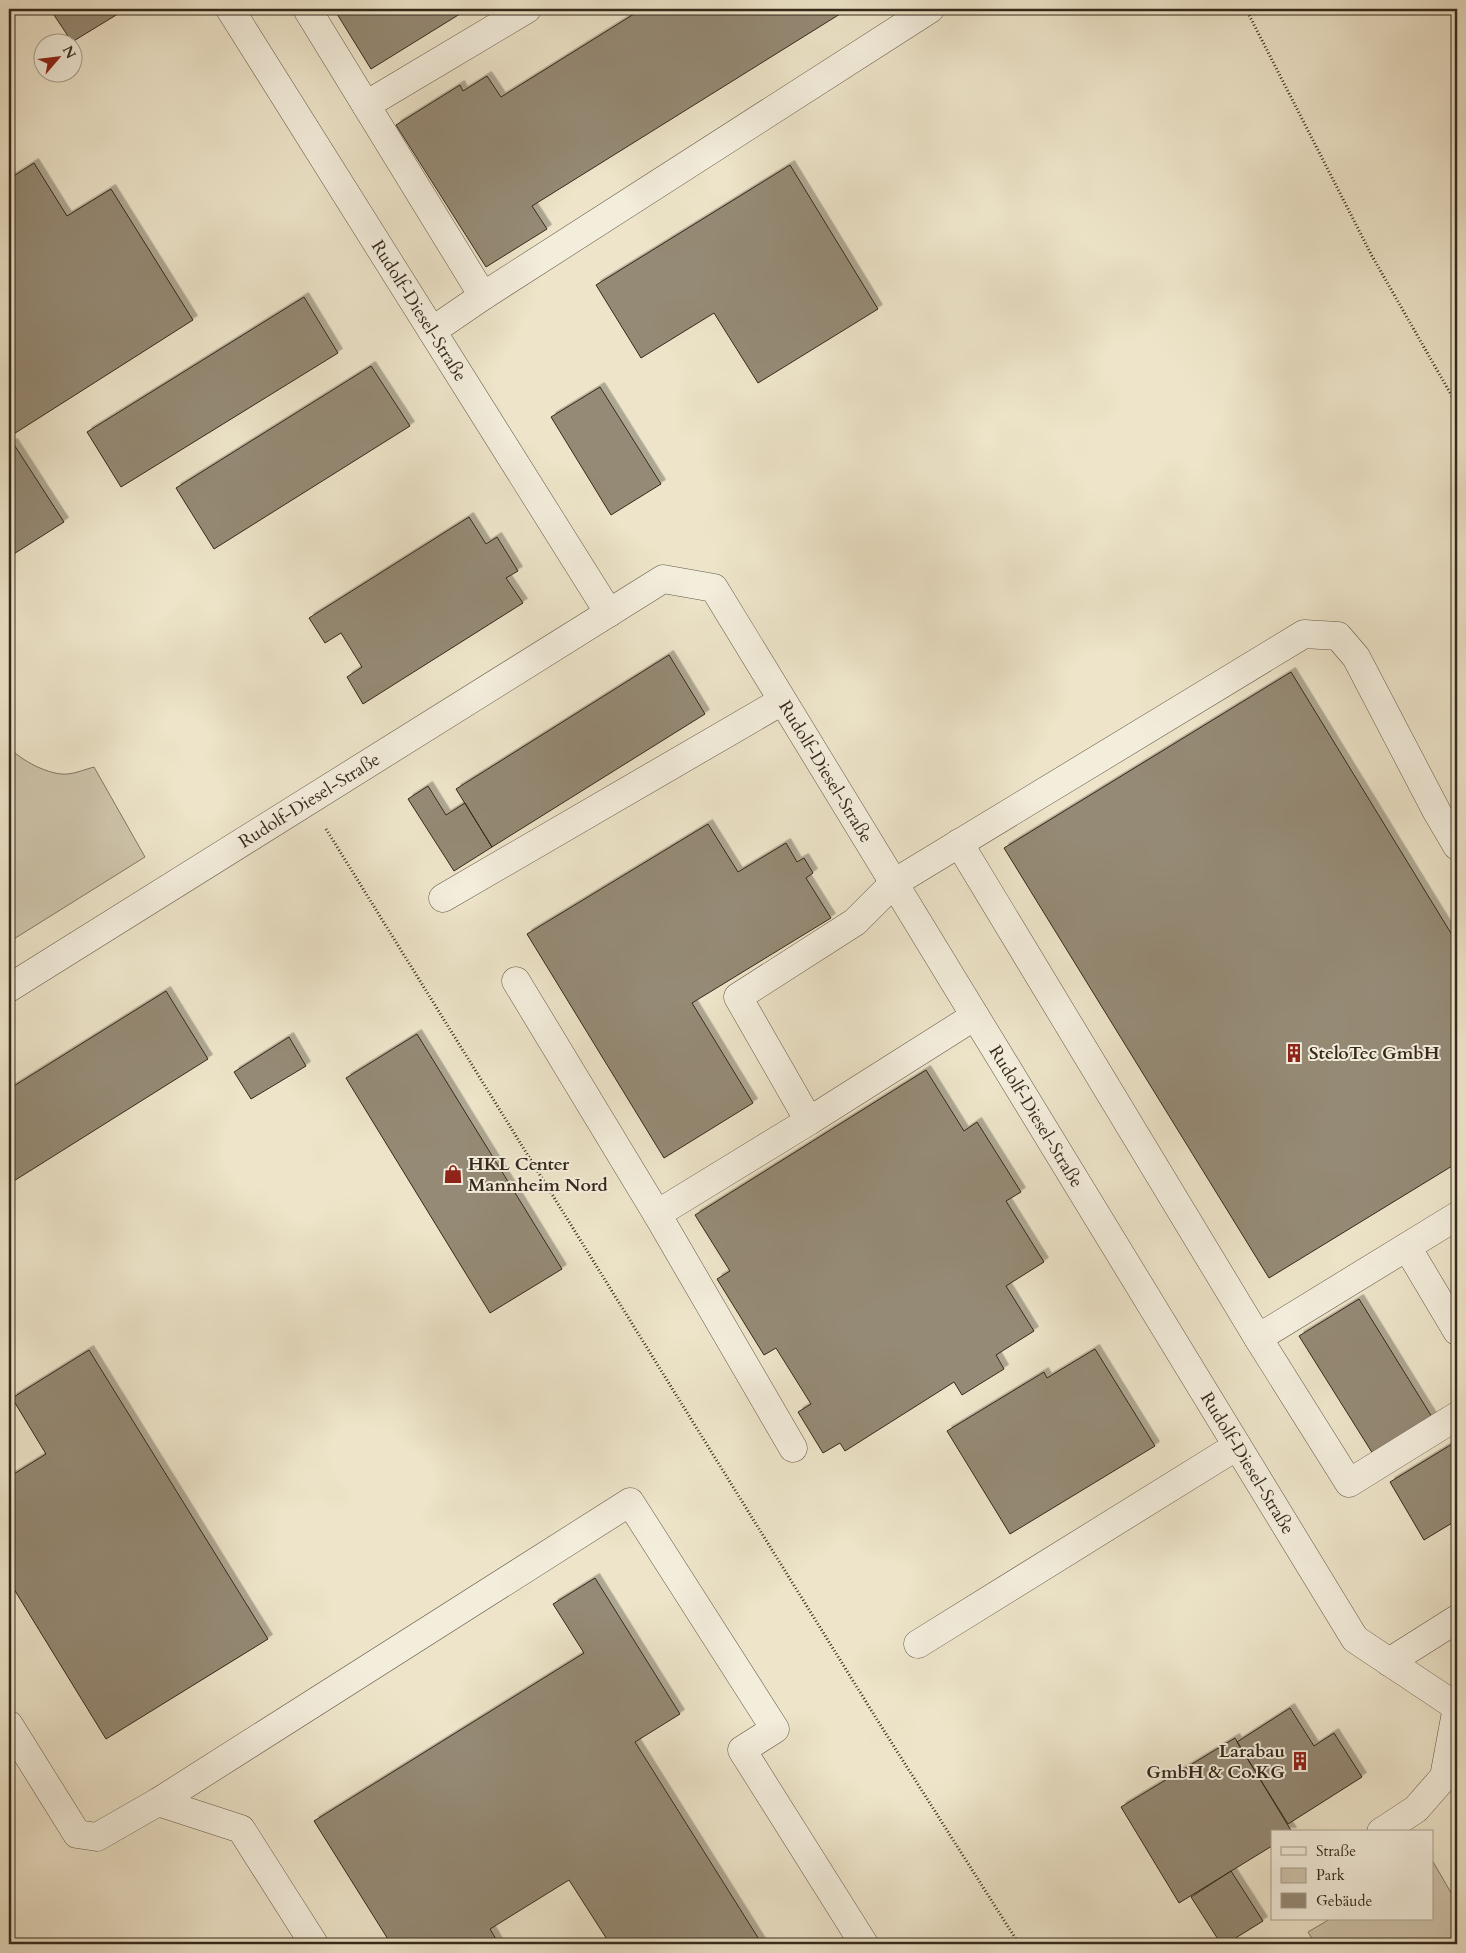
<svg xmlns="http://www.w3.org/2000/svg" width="1466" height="1953" font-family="Cardo,serif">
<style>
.green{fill:#cec4ab;stroke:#827663}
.building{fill:#958a75;stroke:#35291b;filter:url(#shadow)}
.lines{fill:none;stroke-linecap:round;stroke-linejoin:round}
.minor-casing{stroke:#635846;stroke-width:29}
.path{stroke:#35291b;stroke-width:3;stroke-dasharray:1 2.5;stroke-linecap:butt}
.minor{stroke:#f3eddc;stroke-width:28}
.labels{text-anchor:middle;stroke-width:4;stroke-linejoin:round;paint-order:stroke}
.street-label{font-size:18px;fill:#35291b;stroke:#f3eddc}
.poi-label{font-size:18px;font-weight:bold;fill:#35291b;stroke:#f3eddc;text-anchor:start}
</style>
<defs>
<filter id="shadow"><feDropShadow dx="4.5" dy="-4.5" stdDeviation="0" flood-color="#0004"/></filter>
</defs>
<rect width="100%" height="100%" fill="#ede4c9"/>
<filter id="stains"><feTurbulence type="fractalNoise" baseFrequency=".004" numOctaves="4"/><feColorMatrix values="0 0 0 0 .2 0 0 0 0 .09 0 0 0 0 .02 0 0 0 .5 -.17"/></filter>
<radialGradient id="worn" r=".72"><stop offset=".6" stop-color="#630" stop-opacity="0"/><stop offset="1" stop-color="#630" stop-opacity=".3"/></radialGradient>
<!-- green -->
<path class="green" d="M9,747C20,760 50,776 68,774C77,773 86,769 94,767L145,857L9,942Z
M1432,1860L1457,1903V1944H1315L1308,1932L1330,1919H1432Z"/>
<!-- building -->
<path class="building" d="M50,9H126L72,42Z
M334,9H468L371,69Z
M642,9H848L532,206L547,229L486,267L396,125L460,85L463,91L487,76L501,97Z
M34,163L67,216L111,189L193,320L9,437V179Z
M790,165L878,309L758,383L714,313L641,358L596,285Z
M304,297L338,353L121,487L87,432Z
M371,366L410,426L214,549L176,488Z
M600,387L661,484L611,515L551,417Z
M13,443L64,522L9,557V445Z
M469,517L486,544L497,537L518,571L506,578L523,603L363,704L347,677L362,667L341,633L325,643L309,618Z
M669,655L705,714L492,847L456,789Z
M1291,672L1457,943V1163L1269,1278L1004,848Z
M428,786L446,815L465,803L492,847L454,871L408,799Z
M708,824L738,872L786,843L797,862L804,858L813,873L806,878L831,918L692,1003L753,1103L664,1158L527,934Z
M166,991L208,1059L9,1184V1089Z
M417,1034L562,1269L490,1313L346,1078Z
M289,1037L306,1066L251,1099L234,1072Z
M926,1070L964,1131L977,1122L1021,1192L1006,1201L1044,1262L1006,1286L1034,1331L996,1355L1004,1369L962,1395L954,1382L845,1451L840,1443L823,1453L798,1412L811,1404L776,1348L764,1355L717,1279L730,1271L695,1215Z
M1359,1299L1432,1417L1373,1454L1299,1336Z
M1095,1349L1155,1446L1010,1534L947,1431L1044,1372L1047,1378Z
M89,1350L268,1639L106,1739L9,1581V1477L46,1454L12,1398Z
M1457,1441V1520L1424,1540L1390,1482Z
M595,1578L680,1714L635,1742L762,1944H610L569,1880L490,1929L499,1944H391L314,1821L584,1653L553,1604Z
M1290,1708L1314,1746L1334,1733L1362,1777L1288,1824L1237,1742Z
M1235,1738L1292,1832H1272V1846L1179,1903L1121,1807Z
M1231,1871L1263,1921L1226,1944H1221L1191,1897Z"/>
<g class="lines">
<!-- minor casing -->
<g class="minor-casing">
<g id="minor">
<path id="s1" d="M230,9L609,613"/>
<path d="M307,9L483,296L432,331"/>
<path d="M366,105L527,9"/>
<path d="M483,296L930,9"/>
<path d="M959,843L1258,1338L1457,1216"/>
<path d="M443,898L782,701"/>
<path d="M516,981L657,1214L809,1121L738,997L855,922L894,883L1304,634L1338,636L1356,657L1437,812L1457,846"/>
<path id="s2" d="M9,988L663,579L714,588L1355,1639L1457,1707"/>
<path d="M809,1121L975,1016"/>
<path d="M657,1214L793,1448"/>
<path d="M1407,1247L1457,1331"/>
<path d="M1258,1338L1349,1483L1457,1416"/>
<path d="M918,1644L1237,1446"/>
<path d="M1389,1662L1457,1619"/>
<path d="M9,1725L77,1834L97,1837L158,1802L630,1502L775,1729L742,1750L864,1944"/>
<path d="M158,1802L241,1829L314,1944"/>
<path d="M1381,1832L1416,1809L1444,1777L1457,1707"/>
</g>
</g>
<!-- path -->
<path class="path" d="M1246,9L1372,256L1457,405
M326,829L881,1726L1019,1944"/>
<!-- minor -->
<use href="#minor" class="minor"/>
</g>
<!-- icons -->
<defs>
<g id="building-bare" transform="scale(1.5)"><path d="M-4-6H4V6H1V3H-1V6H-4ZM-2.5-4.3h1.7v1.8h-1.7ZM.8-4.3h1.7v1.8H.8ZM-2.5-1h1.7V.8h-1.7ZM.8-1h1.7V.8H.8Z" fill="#8f2418" stroke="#f3eddc" stroke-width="2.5" paint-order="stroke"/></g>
<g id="shop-bare" transform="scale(1.5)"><path d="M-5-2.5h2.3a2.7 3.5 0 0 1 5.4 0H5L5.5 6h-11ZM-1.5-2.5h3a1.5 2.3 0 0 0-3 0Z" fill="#8f2418" stroke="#f3eddc" stroke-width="2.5" paint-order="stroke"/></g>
</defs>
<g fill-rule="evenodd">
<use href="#building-bare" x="1294" y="1053"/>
<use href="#shop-bare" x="453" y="1174"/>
<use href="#building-bare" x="1300" y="1761"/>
</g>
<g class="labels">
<!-- street labels -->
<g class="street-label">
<text dy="6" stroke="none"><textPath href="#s1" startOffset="356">Rudolf-Diesel-Straße</textPath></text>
<text dy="6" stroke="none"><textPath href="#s2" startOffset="1038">Rudolf-Diesel-Straße</textPath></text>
<text dy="6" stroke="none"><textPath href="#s2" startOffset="354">Rudolf-Diesel-Straße</textPath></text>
<text dy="6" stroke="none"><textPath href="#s2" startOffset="1442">Rudolf-Diesel-Straße</textPath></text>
<text dy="6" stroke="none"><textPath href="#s2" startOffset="1848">Rudolf-Diesel-Straße</textPath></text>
</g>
<!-- poi labels -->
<g class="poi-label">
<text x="1309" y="1059">SteloTec GmbH</text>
<text x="468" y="1170">HKL Center<tspan x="468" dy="21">Mannheim Nord</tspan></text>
<text x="1285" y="1757" text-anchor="end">Larabau<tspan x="1285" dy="21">GmbH &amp; Co.KG</tspan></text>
</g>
</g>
<!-- margin -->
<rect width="1466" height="1953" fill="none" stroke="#ede4c9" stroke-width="30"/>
<rect x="10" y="10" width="1446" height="1933" fill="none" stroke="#35291b" stroke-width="2.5"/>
<rect x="15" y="15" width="1436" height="1923" fill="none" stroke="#35291b"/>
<!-- legend -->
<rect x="1271" y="1830" width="162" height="90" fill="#f3eddc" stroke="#a79f8f"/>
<rect x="1281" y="1847" width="25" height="8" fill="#f3eddc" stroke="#a79f8f"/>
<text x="1316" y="1856" font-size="15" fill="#35291b">Straße</text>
<rect x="1281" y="1868" width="25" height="15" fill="#cec4ab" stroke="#a79f8f"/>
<text x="1316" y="1880" font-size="15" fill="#35291b">Park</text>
<rect x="1281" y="1893" width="25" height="15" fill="#958a75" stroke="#a79f8f"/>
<text x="1316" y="1906" font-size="15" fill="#35291b">Gebäude</text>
<!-- north arrow -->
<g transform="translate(58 58) rotate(62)"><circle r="24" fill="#f3eddc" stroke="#a79f8f"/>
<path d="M0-4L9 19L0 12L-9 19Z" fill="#8f2418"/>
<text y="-8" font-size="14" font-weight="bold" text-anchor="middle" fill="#35291b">N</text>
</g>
<rect width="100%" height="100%" filter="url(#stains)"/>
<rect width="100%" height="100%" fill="url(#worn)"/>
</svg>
